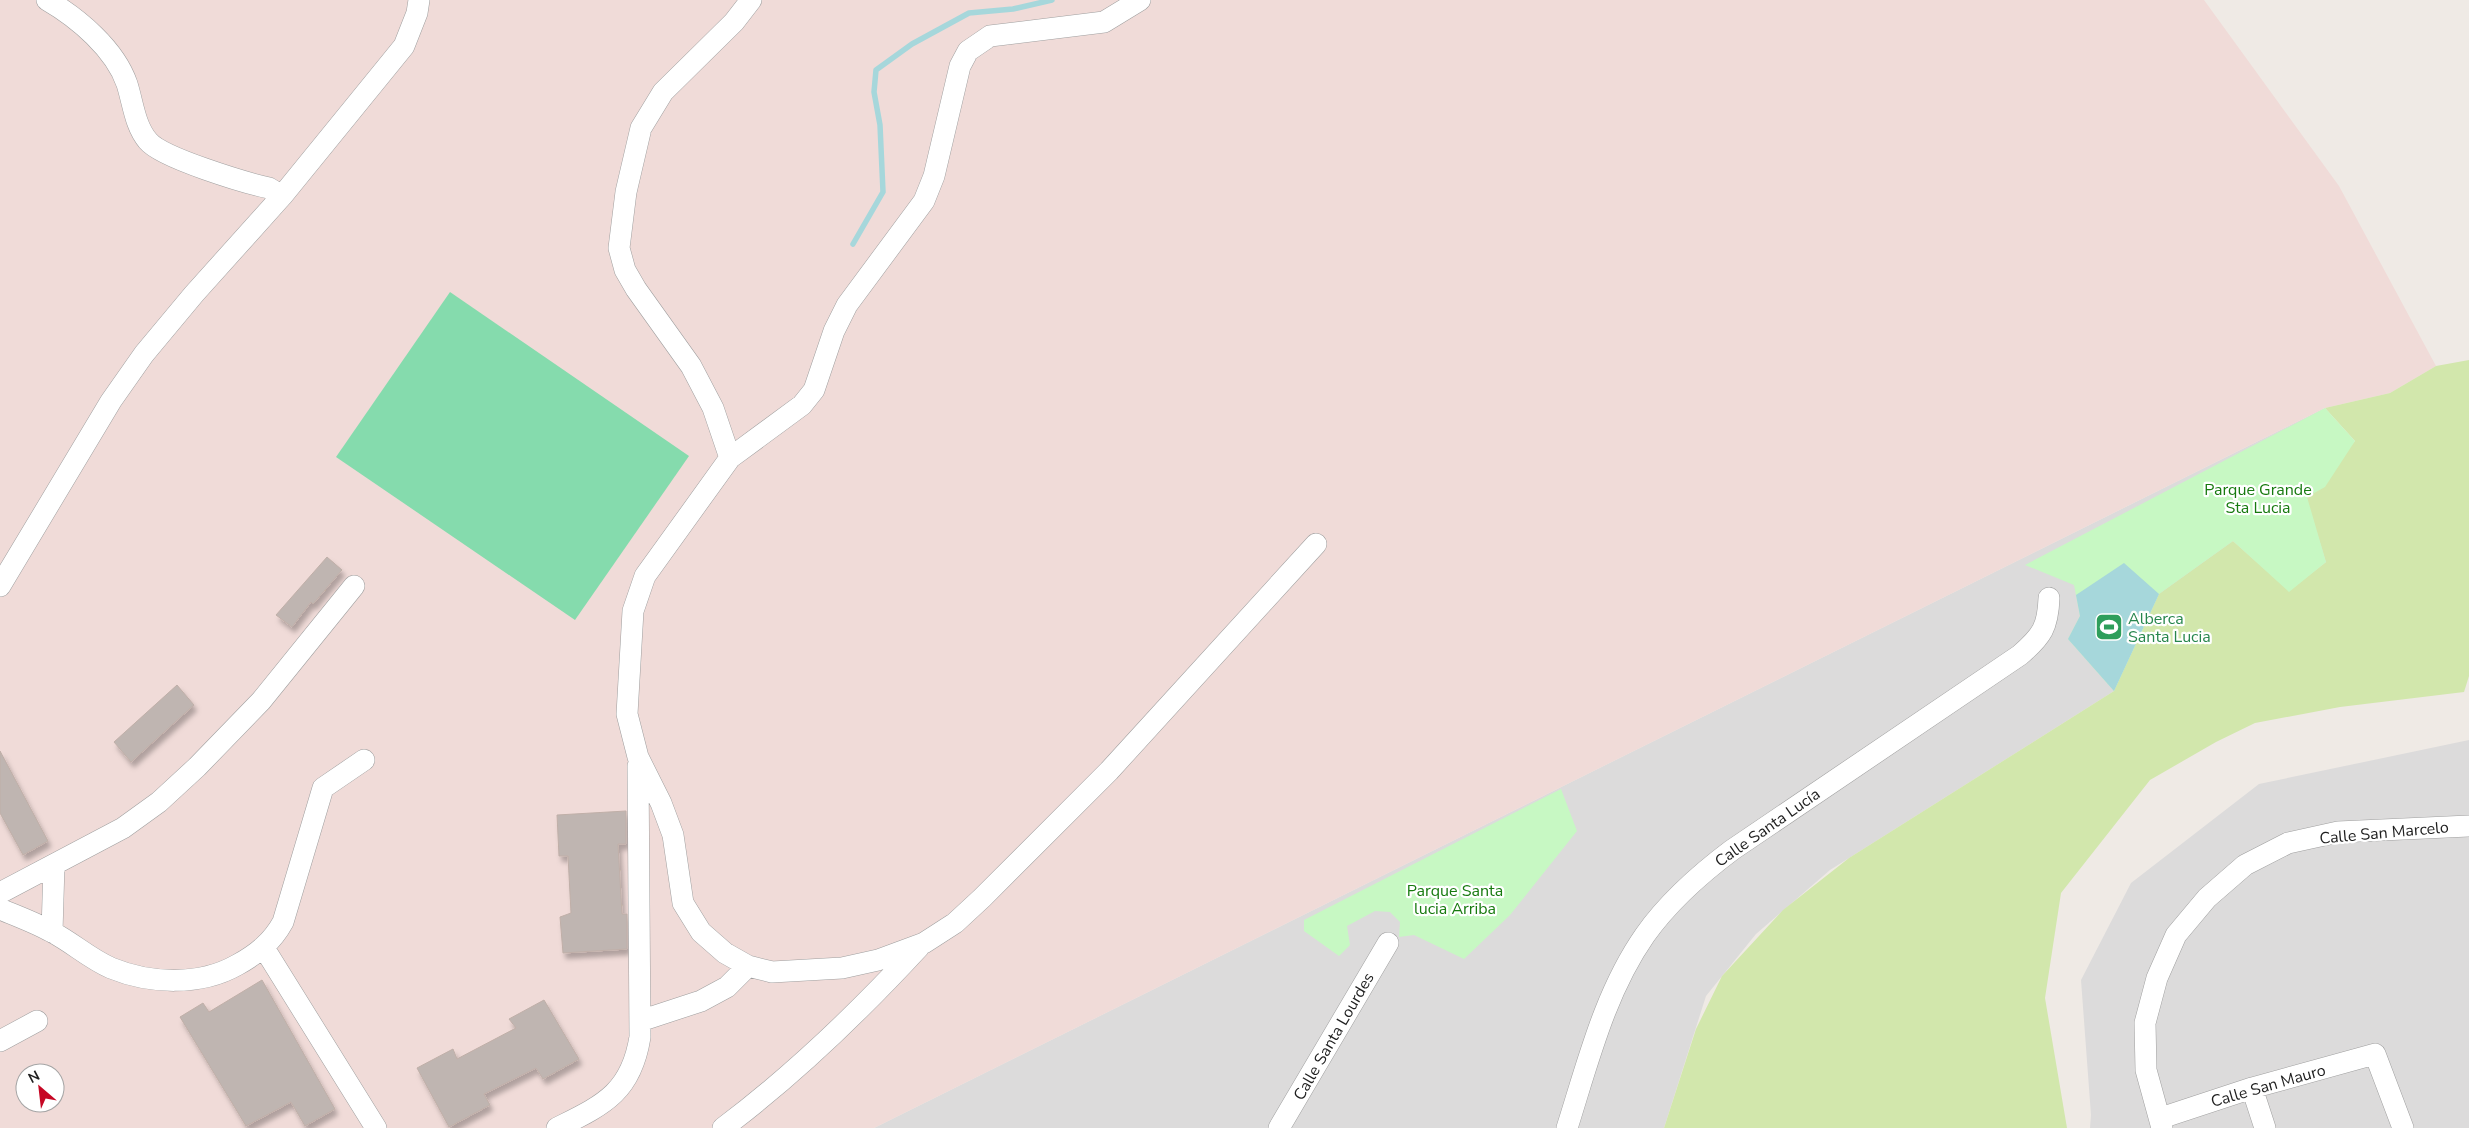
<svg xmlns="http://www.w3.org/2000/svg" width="2469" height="1128" font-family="'Nunito Sans',sans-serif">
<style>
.residential{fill:#dcdbdb}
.military{fill:#f0dbd8;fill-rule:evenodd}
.grass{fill:#d2e7ac}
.park{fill:#c7f8c3}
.pitch{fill:#85dbad}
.water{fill:#a6d7db}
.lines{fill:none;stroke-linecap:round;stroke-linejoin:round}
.stream{stroke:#a6d7db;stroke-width:5.5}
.building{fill:#bfb5b1;stroke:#c0afa8;filter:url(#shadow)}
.minor-casing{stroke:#9f9f9f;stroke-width:22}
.minor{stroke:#fff;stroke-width:21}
.labels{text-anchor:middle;stroke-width:4.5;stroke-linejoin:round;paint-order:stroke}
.park-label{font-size:16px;fill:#177a0f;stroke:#fff}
.leisure-label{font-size:16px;fill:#27864d;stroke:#fff;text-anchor:start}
.street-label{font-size:16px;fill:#1e1e1e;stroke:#fff}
</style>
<defs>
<filter id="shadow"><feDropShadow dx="3" dy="5.5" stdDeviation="2.5" flood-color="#0004"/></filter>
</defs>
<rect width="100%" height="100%" fill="#efeae5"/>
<!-- residential -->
<path class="residential" d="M2325,408L2326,562L2289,592L2233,541L2114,691L1830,870L1756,934L1706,996L1664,1128H874Z
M2469,740V1128H2090L2091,1115L2081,980L2131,883L2259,784Z"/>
<!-- military -->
<path class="military" d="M0,0H2204L2339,186L2436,366L2390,393L2325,408L874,1128H0ZM25,1073H55V1103H25Z"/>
<!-- grass -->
<path class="grass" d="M2469,360V676L2464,692L2340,707L2255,723L2216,742L2150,780L2061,893L2045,998L2067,1128H1664L1696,1029L1722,976L1783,910L1849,858L2114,691L2159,594L2233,541L2289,591L2326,562L2306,497L2355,441L2325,408L2390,393L2436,366Z"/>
<!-- park -->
<path class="park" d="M2325,408L2355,441L2325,487L2307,497L2326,562L2289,592L2233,541L2159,594L2114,691L2068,639L2080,616L2074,585L2025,565Z
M1561,789L1577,831L1510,915L1464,959L1414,935L1399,937L1400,922L1390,912L1375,911L1347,926L1350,945L1339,956L1304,931V920Z"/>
<!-- pitch -->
<path class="pitch" d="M450,292L689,456L575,620L336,457Z"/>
<!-- water -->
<path class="water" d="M2124,563L2159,594L2114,691L2068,639L2080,616L2076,595Z"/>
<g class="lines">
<!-- stream -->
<path class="stream" d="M853,244L883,192L880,125L874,92L876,70L912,44L969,13L1013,9L1052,0"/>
</g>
<!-- building -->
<path class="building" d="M327,557L342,570L313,604L311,602L292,627L276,615Z
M177,685L194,705L131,762L114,742Z
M0,751L48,841L23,855L0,813Z
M626,811V844H618L622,914H627V949L563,953L560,917L571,913L568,856H559L557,815Z
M262,980L335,1109L305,1126L291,1102L246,1126L180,1017L203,1003L209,1012Z
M544,1000L579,1059L543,1079L536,1068L484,1094L490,1105L449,1127L417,1068L453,1049L457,1059L516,1028L509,1019Z"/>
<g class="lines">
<!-- minor casing -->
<g class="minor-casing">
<path id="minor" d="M47,0C78,18 115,49 127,84C133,103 135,126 148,141C162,158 246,183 269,188L282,196L404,46L417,13L419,0
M1140,0L1104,22L990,36L968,51L960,66L934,176L924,201L847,305L834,331L814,390L802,405L730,458L645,576L633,611L627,714L638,757L661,803L673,835L683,903L701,932L725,953L748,966L772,972L842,968L878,960L924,943L955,923L982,898L1109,771L1316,544
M730,458L713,408L691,366L636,289L625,270L619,248L626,192L641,128L663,92L734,22L751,0
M0,586L111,401L144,354L194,294L282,196
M0,893L123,828L159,802L197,767L261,701L354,586
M0,909C17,916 36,923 52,932C73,943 90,959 111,968C150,984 200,986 237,965C257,954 272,942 283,922L323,788L364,760
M52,932L54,865
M264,948L376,1128
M640,1021L701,1001L727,987L748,966
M0,1041L37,1021
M2252,1088L2265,1128
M2161,1118L2252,1088L2375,1054L2403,1128
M557,1128C603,1105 631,1093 640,1037L638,766
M723,1128C795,1074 858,1013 919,947
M1279,1128L1388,943
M1567,1128C1588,1062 1605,992 1645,935C1669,901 1700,874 1732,850L2020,655C2042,636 2048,627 2049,598
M2162,1128L2146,1070L2145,1023L2157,978L2176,935L2207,898L2245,865L2288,843L2338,832L2469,826"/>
</g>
<!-- minor -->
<use href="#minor" class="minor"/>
</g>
<!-- icons -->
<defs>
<g id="stadium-square" transform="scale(1.4375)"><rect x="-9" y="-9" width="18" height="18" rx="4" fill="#2e9e5b" stroke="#fff"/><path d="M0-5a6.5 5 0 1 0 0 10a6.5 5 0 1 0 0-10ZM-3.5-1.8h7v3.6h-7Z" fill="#fff"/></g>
</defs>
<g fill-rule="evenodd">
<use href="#stadium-square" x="2109" y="627"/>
</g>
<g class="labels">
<!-- park labels -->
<g class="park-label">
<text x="2258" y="495">Parque Grande<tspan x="2258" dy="18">Sta Lucia</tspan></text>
<text x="1455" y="896">Parque Santa<tspan x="1455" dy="18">lucia Arriba</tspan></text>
</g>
<!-- leisure labels -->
<g class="leisure-label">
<text x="2128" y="624">Alberca<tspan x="2128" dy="18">Santa Lucia</tspan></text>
</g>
<!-- street labels -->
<g class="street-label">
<text transform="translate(1767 827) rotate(-35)" y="6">Calle Santa Lucía</text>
<text transform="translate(2384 832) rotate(-5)" y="6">Calle San Marcelo</text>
<text transform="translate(1333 1036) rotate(-60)" y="6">Calle Santa Lourdes</text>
<text transform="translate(2268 1085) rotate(-16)" y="6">Calle San Mauro</text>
</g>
</g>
<!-- north arrow -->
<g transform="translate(40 1088) rotate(332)"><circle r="24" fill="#ffffff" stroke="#a5a5a5"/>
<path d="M0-4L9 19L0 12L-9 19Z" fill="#c60724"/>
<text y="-8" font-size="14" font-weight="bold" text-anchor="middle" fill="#1e1e1e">N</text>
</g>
</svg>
